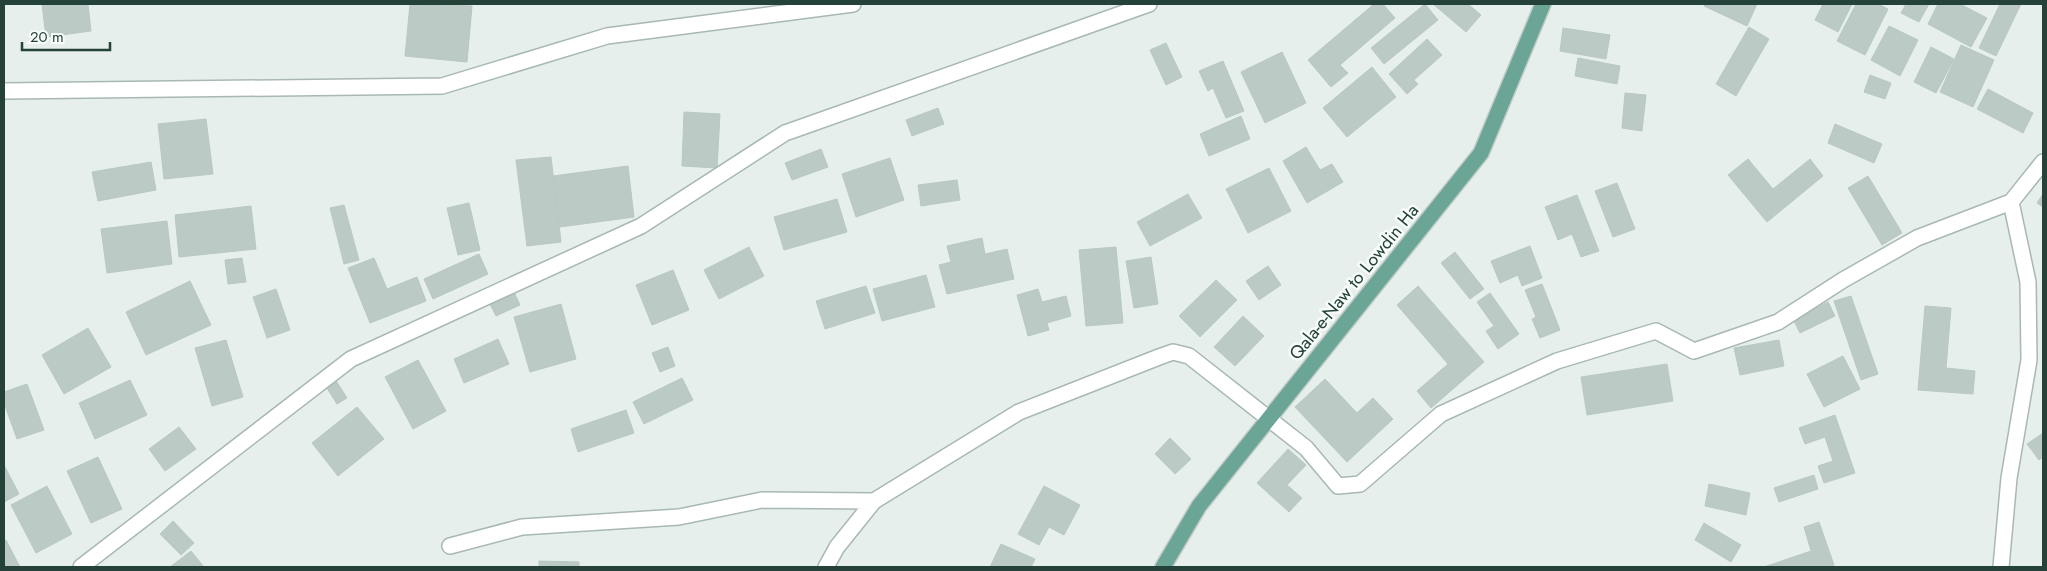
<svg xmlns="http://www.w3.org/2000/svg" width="2047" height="571" font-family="Jost,sans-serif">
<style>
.building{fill:#bbcac4;stroke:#b8c9c2}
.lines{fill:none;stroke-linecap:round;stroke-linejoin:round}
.minor-casing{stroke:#a8b8b2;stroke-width:18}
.major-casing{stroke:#c2cac8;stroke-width:18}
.minor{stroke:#fff;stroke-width:15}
.major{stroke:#6aa596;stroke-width:15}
.labels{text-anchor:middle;stroke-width:5;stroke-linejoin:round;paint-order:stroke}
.street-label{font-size:18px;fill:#24423a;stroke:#f7fbf9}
</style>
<rect width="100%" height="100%" fill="#e6efeb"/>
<!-- building -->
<path class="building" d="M42,4H88L91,31L46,37Z
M410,4L472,6L467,62L405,56Z
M1374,4H1383L1395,18L1340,65L1348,73L1331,87L1308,60Z
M1425,4L1438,20L1384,64L1371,48Z
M1433,4H1468L1481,15L1466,32Z
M1705,4H1757L1747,26L1704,6Z
M1823,4H1852L1838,32L1815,20Z
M1856,4H1878L1888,9L1865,55L1837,41Z
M1906,4H1929L1919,22L1901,13Z
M1938,4H1960L1987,18L1971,47L1928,24Z
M2000,4H2021L1996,56L1979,48Z
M1889,26L1918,40L1900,76L1871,60Z
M1749,27L1769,39L1736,96L1716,84Z
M1563,28L1610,35L1606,59L1560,51Z
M1427,39L1442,55L1414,80L1418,84L1407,94L1389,74Z
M1166,43L1182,77L1166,85L1150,50Z
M1961,45L1994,60L1973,107L1940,92Z
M1931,47L1954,59L1936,93L1914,82Z
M1282,52L1306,103L1265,123L1241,72Z
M1578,58L1620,66L1617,84L1575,76Z
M1223,61L1244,111L1226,118L1213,88L1208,91L1199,71Z
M1372,67L1396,97L1347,137L1323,108Z
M1870,75L1891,83L1885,99L1864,92Z
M1988,89L2033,113L2023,133L1977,109Z
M1625,93L1646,95L1642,131L1622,128Z
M938,108L944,124L912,136L906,120Z
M684,112L720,114L717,168L682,166Z
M1241,116L1250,139L1209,156L1200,134Z
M206,119L213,174L164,179L158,124Z
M1835,124L1882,144L1874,163L1828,143Z
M1306,147L1320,170L1332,164L1343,182L1307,203L1283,161Z
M821,149L828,167L792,180L785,163Z
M551,157L561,242L527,246L516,160Z
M890,158L904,200L856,217L842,174Z
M1748,159L1773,189L1810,159L1823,176L1767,222L1728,175Z
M151,162L156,190L98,201L92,172Z
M628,166L634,217L560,227L553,176Z
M1269,168L1291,211L1248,233L1226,189Z
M1868,176L1902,233L1882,245L1848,188Z
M957,180L960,200L921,206L918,185Z
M1617,183L1635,229L1613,237L1595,191Z
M1188,194L1202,218L1150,246L1137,222Z
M2043,194V207L2037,203Z
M1577,195L1599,251L1581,257L1572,234L1558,240L1545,207Z
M837,199L847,232L784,250L774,217Z
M469,203L480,250L458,255L447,208Z
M344,205L359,260L344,264L330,208Z
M251,206L256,249L179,257L175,215Z
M167,221L172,264L107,273L101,229Z
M982,238L985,254L1007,249L1014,279L947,294L939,265L951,262L947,246Z
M1530,246L1542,278L1522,286L1518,275L1500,283L1491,261Z
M749,247L764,276L719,299L704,270Z
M1116,247L1123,323L1086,326L1079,250Z
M1455,252L1484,289L1470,299L1441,263Z
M479,254L488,274L433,299L424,279Z
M1151,257L1158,304L1134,308L1126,261Z
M242,258L246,282L228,284L225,260Z
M374,258L387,289L417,277L426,301L370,323L348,268Z
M1268,266L1281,285L1259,300L1246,281Z
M673,270L689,310L652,325L636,285Z
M926,275L935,307L882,321L873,289Z
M1216,280L1237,300L1200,337L1179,316Z
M190,281L211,325L146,355L126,312Z
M1542,284L1560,330L1540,338L1532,319L1536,317L1525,290Z
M866,286L875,313L825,329L816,301Z
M1418,286L1484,362L1431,408L1417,391L1448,364L1397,305Z
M276,289L290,330L267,338L253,297Z
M1038,289L1042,302L1066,296L1071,316L1047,323L1049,330L1028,336L1017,295Z
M514,292L520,305L496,316L490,304Z
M1490,293L1519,334L1498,349L1486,331L1494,326L1477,302Z
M1851,296L1878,374L1861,380L1834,301Z
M1828,302L1835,316L1800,333L1793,319Z
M561,304L576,359L530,372L514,317Z
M1925,306L1951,308L1946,368L1975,371L1973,394L1918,390Z
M1243,316L1264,336L1235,366L1214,347Z
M88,328L111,367L64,394L42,355Z
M498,339L509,364L464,383L454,359Z
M226,340L243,397L212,406L195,348Z
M1779,340L1784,366L1740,375L1734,348Z
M668,347L675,366L660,372L652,353Z
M1843,356L1860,389L1824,407L1807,374Z
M418,360L446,411L413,429L385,377Z
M1667,364L1673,401L1587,415L1581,377Z
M682,378L693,400L644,424L633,402Z
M335,379L347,398L337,404L325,385Z
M1325,379L1357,413L1373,398L1393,419L1347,462L1295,407Z
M130,380L147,415L95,439L79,403Z
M27,384L44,430L17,439L4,403V392Z
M357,407L384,439L338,476L312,443Z
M626,410L634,433L578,452L571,429Z
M1835,415L1855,473L1824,483L1818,466L1833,461L1825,437L1805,444L1799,428Z
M179,427L196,449L165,471L149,449Z
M2043,433V457L2039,460L2027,444Z
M1170,438L1191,459L1175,474L1155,454Z
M1288,449L1306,465L1287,485L1302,498L1289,512L1257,483Z
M98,457L122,509L91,523L67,471Z
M4,465L19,494L4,502Z
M1814,475L1818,489L1779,502L1774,488Z
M1709,484L1750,493L1746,515L1705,506Z
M47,486L72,534L36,553L11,505Z
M1044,486L1080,505L1064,535L1049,527L1039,545L1018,534Z
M173,521L194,543L181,555L160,534Z
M1819,522L1834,565L1827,567H1764L1811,551L1804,527Z
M1704,523L1741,545L1731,562L1695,540Z
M6,540L20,567H4V541Z
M1001,544L1035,559L1031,567H990Z
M191,551L204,567H170Z
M539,561L579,562V567H539Z"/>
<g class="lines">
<!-- minor casing -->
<g class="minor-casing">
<path id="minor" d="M4,91L442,86L607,36L853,4
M450,546L522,527L679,517L762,500L874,501
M81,567L351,359L641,226L785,133L1149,4
M826,567L837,547L874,501L1019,412L1159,357L1173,352L1189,356L1306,448L1338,486L1360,484L1441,414L1557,361L1656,331L1694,351L1778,322L1843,280L1917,238L2011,202L2043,162
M2001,567L2009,478L2029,360L2028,282L2011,202"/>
</g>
<!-- major casing -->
<g class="major-casing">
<path id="major" d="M1163,567L1199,506L1481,153L1543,4"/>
</g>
<!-- minor -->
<use href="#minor" class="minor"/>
<!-- major -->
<use href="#major" class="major"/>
</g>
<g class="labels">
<!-- street labels -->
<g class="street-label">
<text transform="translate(1354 282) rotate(-51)" y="6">Qala-e-Naw to Lowdin Ha</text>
</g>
</g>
<!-- border -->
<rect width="2047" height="571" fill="none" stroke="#24423a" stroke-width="10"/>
<!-- scale -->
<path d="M22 42v8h88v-8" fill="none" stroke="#24423a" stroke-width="2.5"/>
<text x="30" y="42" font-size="15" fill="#24423a" stroke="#f7fbf9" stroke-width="4" paint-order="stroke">20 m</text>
</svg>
